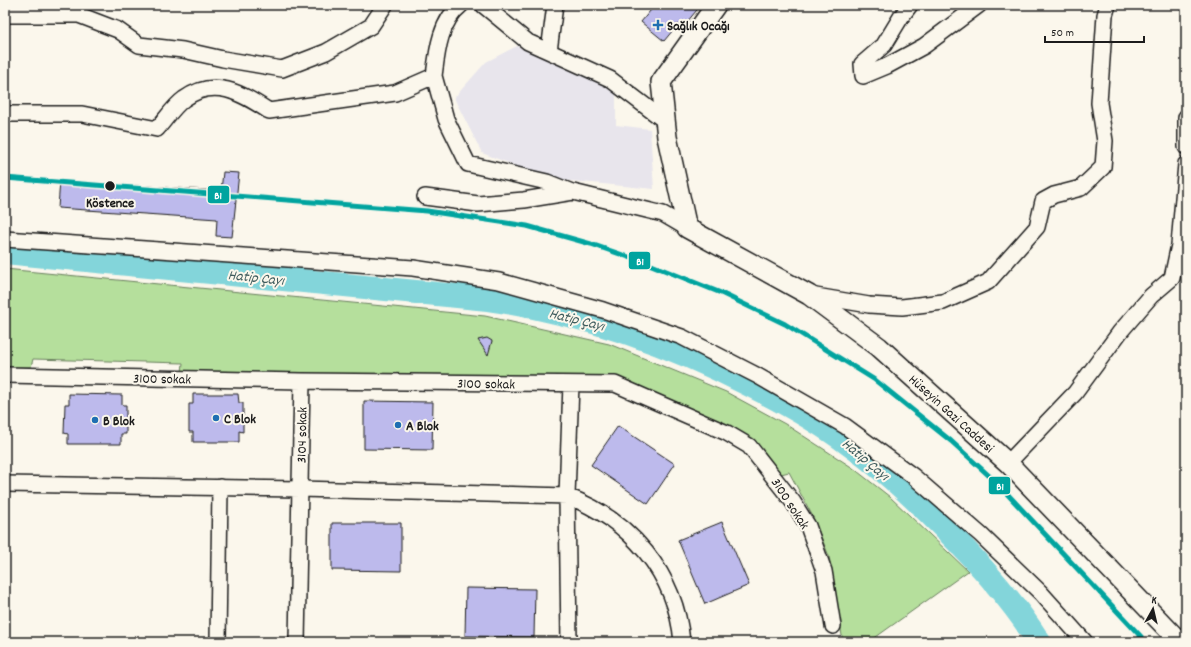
<svg xmlns="http://www.w3.org/2000/svg" width="1191" height="647" font-family="Dekko,sans-serif">
<style>
.built{fill:#e8e5ec}
.green{fill:#b5df9c;stroke:#687e5c}
.lines{fill:none;stroke-linecap:round;stroke-linejoin:round}
.river{stroke:#83d5da;stroke-width:24}
.building{fill:#bdbaec;stroke:#1c1c1c}
.minor-casing{stroke:#1c1c1c;stroke-width:18}
.tertiary-casing{stroke:#1c1c1c;stroke-width:22}
.minor{stroke:#fbf7ec;stroke-width:15}
.tertiary{stroke:#fbf7ec;stroke-width:19}
.rail-1-casing{stroke:#fbf7ec;stroke-width:8}
.rail-1{stroke:#00a49f;stroke-width:5}
.poi-dot{fill:#1f6fb2;stroke:#fbf7ec;stroke-width:1.5}
.stop-dot{fill:#1c1c1c;stroke:#fbf7ec;stroke-width:1.5}
.labels{text-anchor:middle;stroke-width:4;stroke-linejoin:round;paint-order:stroke}
.poi-label{font-size:14px;font-weight:bold;fill:#1c1c1c;stroke:#fbf7ec;text-anchor:start}
.stop-label{font-size:14px;font-weight:bold;fill:#1c1c1c;stroke:#fbf7ec}
.street-label{font-size:14px;fill:#1c1c1c;stroke:#fbf7ec}
.water-label{font-size:15px;font-style:italic;fill:#405d5e;stroke:#fbf7ec}
.line-badge{stroke:#fbf7ec;stroke-width:1.5}
.badge-label{font-size:11px;text-anchor:middle;font-weight:bold;fill:#fff}
</style>
<rect width="100%" height="100%" fill="#fbf7ec"/>
<filter id="ink" filterUnits="userSpaceOnUse"><feTurbulence type="fractalNoise" baseFrequency=".025" numOctaves="2"/><feDisplacementMap in="SourceGraphic" scale="8" xChannelSelector="R" yChannelSelector="G"/><feConvolveMatrix kernelMatrix="1 2 1 2 8 2 1 2 1" color-interpolation-filters="sRGB"/></filter>
<g filter="url(#ink)">
<!-- built -->
<path class="built" d="M517,46L616,89V125L650,129L654,189L551,179L482,153L454,98L486,62Z"/>
<!-- green -->
<path class="green" d="M5,269L485,316L609,344L726,392L785,424L853,468L890,497L968,571L869,642H843L829,556L812,515L789,472L781,474L753,440L639,388L182,372L183,363L33,359L31,367H5Z"/>
<g class="lines">
<!-- river -->
<path class="river" d="M5,252L488,299C580,312 666,342 748,384C784,402 818,421 849,444C884,469 917,500 947,531C981,565 1013,601 1039,642"/>
</g>
<!-- building -->
<path class="building" d="M655,5H701L682,28L678,24L664,41L641,22Z
M223,172L239,173L232,237L216,236L217,219L58,208L60,180L221,191Z
M487,338L492,341L488,355L478,340Z
M69,394L122,395V405H126V434H121V444H68V434L64,433L65,404H69Z
M193,394H238L239,403H243V432L239,431V442H193V432H189V404H193Z
M364,401L433,402L432,450L364,449Z
M618,426L675,464L648,504L591,465Z
M722,522L749,585L705,604L678,540Z
M332,523H401V571L332,570Z
M466,588L535,589L534,637L465,636Z"/>
<g class="lines">
<!-- minor casing -->
<g class="minor-casing">
<path id="minor" d="M483,5L528,42L610,79L665,121
M910,5L901,17L884,45L862,64L863,76L887,66L924,46L979,5
M5,15H79L118,30L139,45L183,50L223,59L282,69L326,52L371,26L385,5
M549,51L555,5
M434,76L446,119L468,164L547,182L572,192
M5,114H82L157,129C165,120 174,106 184,99C215,76 242,94 269,111L395,93L434,76C437,52 440,21 461,5
M1186,117V147
M425,197L478,204L524,200L573,192L663,214L687,228
M5,239L413,268L499,281L603,310L682,337L756,375L845,426L913,476L981,535L1041,593L1085,642
M810,295L869,305L902,307L943,302L988,282L1037,227L1043,201L1054,195L1081,188L1103,167L1105,141L1099,103L1105,15L1108,5
M5,375L302,381L615,384L727,433L749,446L793,502L808,526L824,571L833,626
M1008,463L1075,393L1120,332L1151,296L1172,278L1179,245L1186,164
M5,484L300,489L567,496C630,520 676,573 682,642
M218,642L220,487
M297,642L302,381
M569,642L567,496L571,384"/>
</g>
<!-- tertiary casing -->
<g class="tertiary-casing">
<path id="tertiary" d="M716,5L661,82L667,137L687,228L809,295L879,347L1008,463L1180,642"/>
</g>
<!-- minor -->
<use href="#minor" class="minor"/>
<!-- tertiary -->
<use href="#tertiary" class="tertiary"/>
<!-- rail-1 casing -->
<g class="rail-1-casing">
<path id="rail-1" d="M5,178L427,211L527,226L591,244L649,264L721,293L785,324L875,380L951,441L997,483L1146,642"/>
</g>
<!-- rail-1 -->
<use href="#rail-1" class="rail-1"/>
</g>
</g>
<!-- markers -->
<g class="poi-dot">
<path d="M656 19h4v4h4v4h-4v4h-4v-4h-4v-4h4z"/>
<circle cx="216" cy="418" r="4"/>
<circle cx="95" cy="420" r="4"/>
<circle cx="398" cy="425" r="4"/>
</g>
<circle class="stop-dot" cx="110" cy="186" r="5.5"/>
<g class="labels">
<!-- poi labels -->
<g class="poi-label">
<text x="667" y="30">Sağlık Ocağı</text>
<text x="224" y="423">C Blok</text>
<text x="103" y="425">B Blok</text>
<text x="406" y="430">A Blok</text>
</g>
<!-- stop labels -->
<g class="stop-label">
<text x="110" y="207">Köstence</text>
</g>
<!-- street labels -->
<g class="street-label">
<text transform="translate(162 378) rotate(1)" y="5">3100 sokak</text>
<text transform="translate(486 383) rotate(1)" y="5">3100 sokak</text>
<text transform="translate(952 413) rotate(42)" y="5">Hüseyin Gazi Caddesi</text>
<text transform="translate(301 435) rotate(-89)" y="5">3104 sokak</text>
<text transform="translate(791 503) rotate(57)" y="5">3100 sokak</text>
</g>
<!-- water labels -->
<g class="water-label">
<text transform="translate(256 277) rotate(6)" y="5">Hatip Çayı</text>
<text transform="translate(577 319) rotate(14)" y="5">Hatip Çayı</text>
<text transform="translate(866 459) rotate(40)" y="5">Hatip Çayı</text>
</g>
</g>
<g class="line-badge">
<rect x="207" y="185" width="23" height="19" rx="4" fill="#00a49f"/>
<rect x="628" y="251" width="23" height="19" rx="4" fill="#00a49f"/>
<rect x="988" y="476" width="23" height="19" rx="4" fill="#00a49f"/>
</g>
<g class="badge-label">
<text x="218" y="199">B1</text>
<text x="640" y="265">B1</text>
<text x="1000" y="490">B1</text>
</g>
<!-- margin -->
<rect width="1191" height="647" fill="none" stroke="#fbf7ec" stroke-width="20"/>
<rect x="10" y="10" width="1171" height="627" fill="none" stroke="#1c1c1c" stroke-width="1.5" filter="url(#ink)"/>
<!-- north arrow -->
<g transform="translate(1153 609) rotate(8)" stroke="#fbf7ec" stroke-width="3" paint-order="stroke">
<path d="M0-3L7 15L0 10L-7 15Z" fill="#1c1c1c"/>
<text y="-6" font-size="11" font-weight="bold" text-anchor="middle" fill="#1c1c1c">K</text>
</g>
<!-- scale -->
<path d="M1045 36v6h99v-6" fill="none" stroke="#1c1c1c" stroke-width="2"/>
<text x="1051" y="36" font-size="12" fill="#1c1c1c" stroke="#fbf7ec" stroke-width="3" paint-order="stroke">50 m</text>
</svg>
